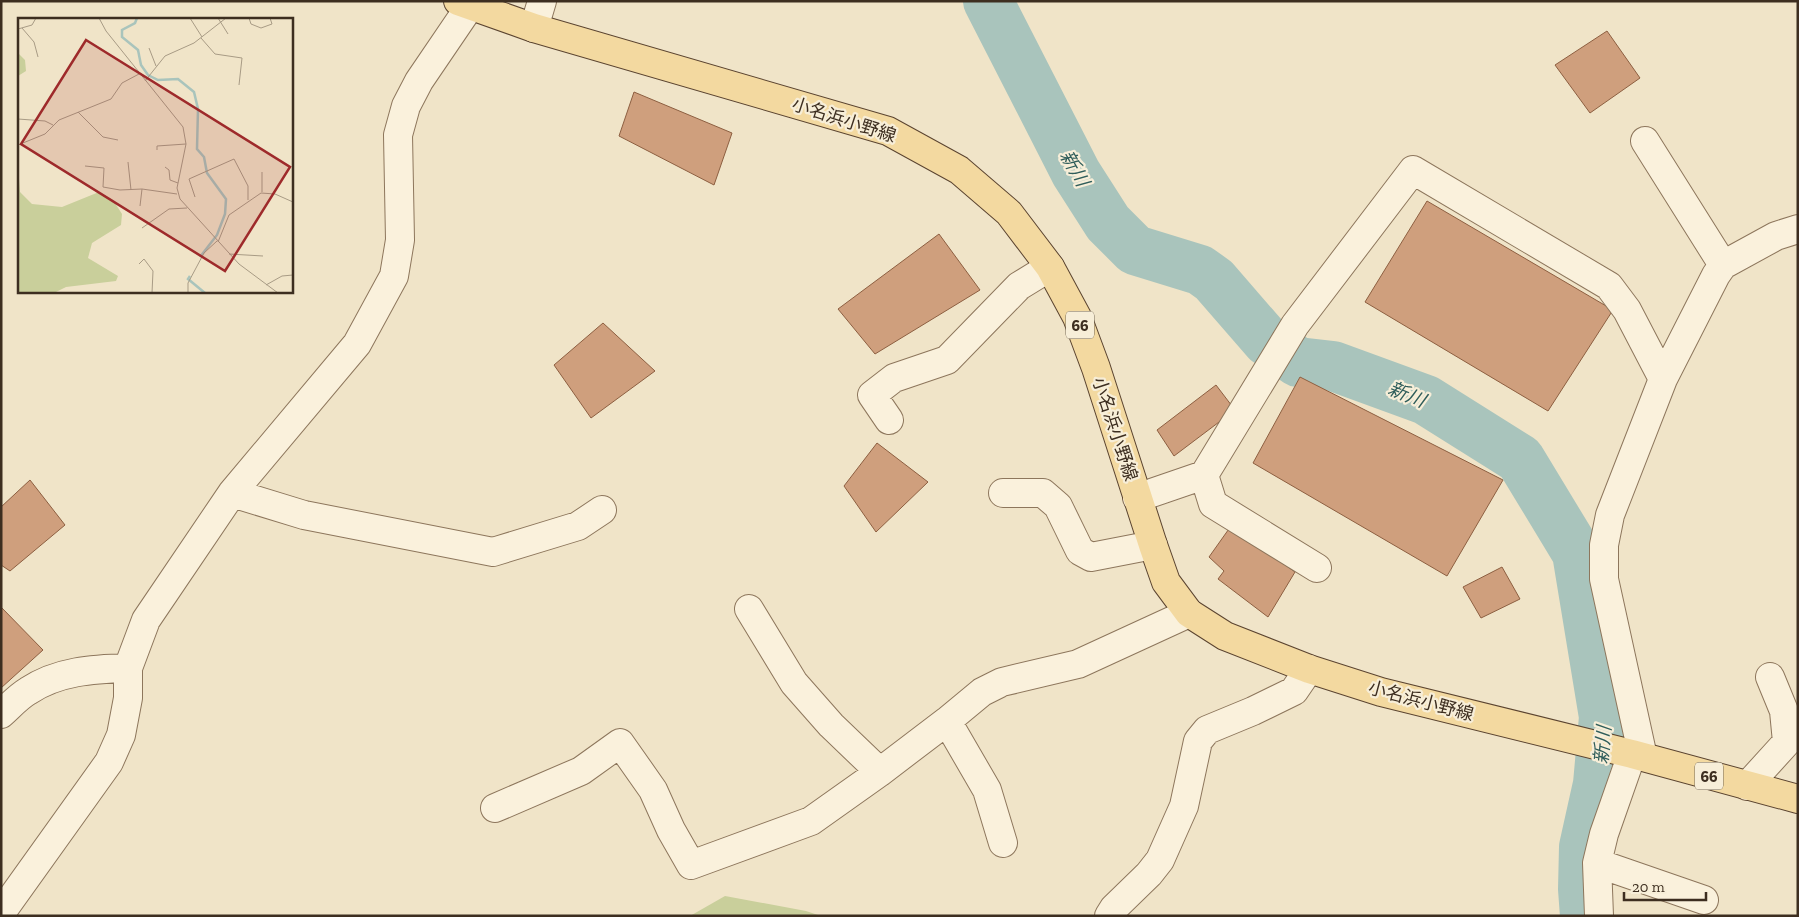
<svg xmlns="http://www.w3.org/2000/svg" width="1799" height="917" font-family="'Zilla Slab','Noto Sans JP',serif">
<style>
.green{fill:#c9cf9b}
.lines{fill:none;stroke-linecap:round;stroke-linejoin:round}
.river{stroke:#a9c4bc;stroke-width:50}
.building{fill:#cf9f7d;stroke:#8d5f41}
.minor-casing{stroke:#8d765c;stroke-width:30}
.major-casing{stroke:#5b4430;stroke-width:30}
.minor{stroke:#faf1dc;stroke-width:28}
.major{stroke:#f3d9a0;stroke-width:28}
.labels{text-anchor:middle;stroke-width:4.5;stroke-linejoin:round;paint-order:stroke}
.shield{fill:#f7eed8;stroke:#756857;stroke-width:1}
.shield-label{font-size:16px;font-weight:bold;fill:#3d2e20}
.street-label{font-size:18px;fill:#3d2e20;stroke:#f7eed8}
.water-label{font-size:19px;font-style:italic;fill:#2f5d5a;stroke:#f7eed8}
.inset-river{fill:none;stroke:#a9c4bc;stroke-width:2.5}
.inset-road{fill:none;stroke:#a89b85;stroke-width:1}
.view{fill:#9e2a2b;fill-opacity:0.15;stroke:#9e2a2b;stroke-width:2.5}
.inset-edge{fill:none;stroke:#3d2e20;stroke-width:2.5}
</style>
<rect width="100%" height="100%" fill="#f0e4c8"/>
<!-- green -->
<path class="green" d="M725,896L806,911L821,916H690Z"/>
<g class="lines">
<!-- river -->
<path class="river" d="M988,1L1076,173L1108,223L1135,250L1200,270L1214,280L1267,341L1298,362L1333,366L1426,400L1520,459L1577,553L1604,717L1598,784L1584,847L1583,889L1585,916"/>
</g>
<!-- building -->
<path class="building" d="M1607,31L1640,78L1590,113L1555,65Z
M634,92L732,133L714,185L619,136Z
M1427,201L1613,310L1548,411L1365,302Z
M939,234L980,290L875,354L838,309Z
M603,323L655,371L591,418L554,365Z
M1300,377L1503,480L1447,576L1253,463Z
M1216,385L1235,410L1174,456L1157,430Z
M877,443L928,482L876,532L844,486Z
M30,480L65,525L10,571L1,565V507Z
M1231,526L1295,572L1268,617L1218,579L1224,571L1209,557Z
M1502,567L1520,599L1481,618L1463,587Z
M1,607L43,650L1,688Z"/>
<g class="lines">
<!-- minor casing -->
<g class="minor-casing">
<path id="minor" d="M534,28L542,1
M1645,141L1723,265
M889,420L872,395L894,378L947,360L1019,286L1050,267
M232,493L304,515L493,552L578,526L602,510
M1003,493H1043L1058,506L1080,551L1091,557L1153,545
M1137,498L1204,475
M1317,568L1213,504L1204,475L1295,325L1413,170L1609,286L1627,310L1663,379
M749,609L794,683L831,725L880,772
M1,714C10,706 18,697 28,691C58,671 93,669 128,668
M1643,757L1604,579V545L1610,515L1663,379L1716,275L1723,265L1776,236L1798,229
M1747,786L1787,742L1784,711L1770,677
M495,808L581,771L620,743L653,790L671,830L691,865L811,821L880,772L947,721
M1003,843L987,790L947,721L982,692L1002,682L1078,664L1189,613
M1597,863L1704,900
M1,913L109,762L121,735L128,698V668L146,620L232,493L357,344L394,276L400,240L398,135L406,106L419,81L470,6
M1109,916L1114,908L1149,874L1160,860L1184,806L1198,741L1207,730L1253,711L1294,691L1309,669
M1599,916L1597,863L1604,834L1632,754"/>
</g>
<!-- major casing -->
<g class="major-casing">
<path id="major" d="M458,1L534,28L888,131L959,170L1009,213L1050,267L1077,317L1096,368L1153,545L1166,582L1189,613L1225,636L1309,669L1381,692L1632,754L1798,799"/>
</g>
<!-- minor -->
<use href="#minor" class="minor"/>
<!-- major -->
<use href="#major" class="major"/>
</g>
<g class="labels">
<!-- shield labels -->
<g class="shield">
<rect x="1066" y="311.5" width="28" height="27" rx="4"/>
<rect x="1695" y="762.5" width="28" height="27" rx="4"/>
</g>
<g class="shield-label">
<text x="1080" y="331">66</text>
<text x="1709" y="782">66</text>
</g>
<!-- street labels -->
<g class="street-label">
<text transform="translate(844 120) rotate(18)" y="6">小名浜小野線</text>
<text transform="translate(1115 429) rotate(72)" y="6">小名浜小野線</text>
<text transform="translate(1421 701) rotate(15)" y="6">小名浜小野線</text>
</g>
<!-- water labels -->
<g class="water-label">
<text transform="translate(1075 168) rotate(60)" y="7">新川</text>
<text transform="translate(1407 394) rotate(22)" y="7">新川</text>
<text transform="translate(1602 745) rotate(-85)" y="7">新川</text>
</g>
</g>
<!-- overview -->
<g transform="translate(18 18)">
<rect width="275" height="275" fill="#f0e4c8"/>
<path d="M0,35L7,42L8,53L0,58ZM0,148L2,174L14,186L44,189L81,174L95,182L104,196L103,207L74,225L70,240L100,258L98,263L48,269L36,275H0Z" fill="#c9cf9b"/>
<path class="inset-river" d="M119,0L117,5L104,12V19L120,32L123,47L130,57L140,62L160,61L176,74L180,91L179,131L186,139L189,155L208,181L207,196L199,217L182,239M172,258L170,261L187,275"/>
<path class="inset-road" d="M81,0L88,13L165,109L168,126L159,170L162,181L221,246L260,275M172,0L184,19M200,0L210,16M231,0L233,6L243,10L254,6L252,0M4,10L16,24L20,39M0,11L14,7L18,0M183,20L197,36L224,40L221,67M131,30L138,48M127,63L147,38L176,25L208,0M60,94L85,119L100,122M0,101L27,103L35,107M0,127L27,116L41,102L93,81L104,65L121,56M139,132V128L168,126M110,144L113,172M67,148L86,150L85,169L102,172L124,171M147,149L151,152L152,162L160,165M244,154V174M177,179L171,161L216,141L230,168V182M122,188L124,171L159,176M124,210L151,191L169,190M200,224L211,197L243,175L257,176L275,184M211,236L245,238M121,246L126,241L135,253L134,275M248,267L264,258L275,257M170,275V265L186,235L199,223"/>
<path class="view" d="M68,22L272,149L207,253L3,126Z"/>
<rect width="275" height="275" class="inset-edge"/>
</g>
<!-- border -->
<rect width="1799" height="917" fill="none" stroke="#3d2e20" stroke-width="5"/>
<!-- scale -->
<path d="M1624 892v8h82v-8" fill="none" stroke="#3d2e20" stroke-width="2.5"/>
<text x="1632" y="892" font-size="15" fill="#3d2e20" stroke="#f7eed8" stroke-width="4" paint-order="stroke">20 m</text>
</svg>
